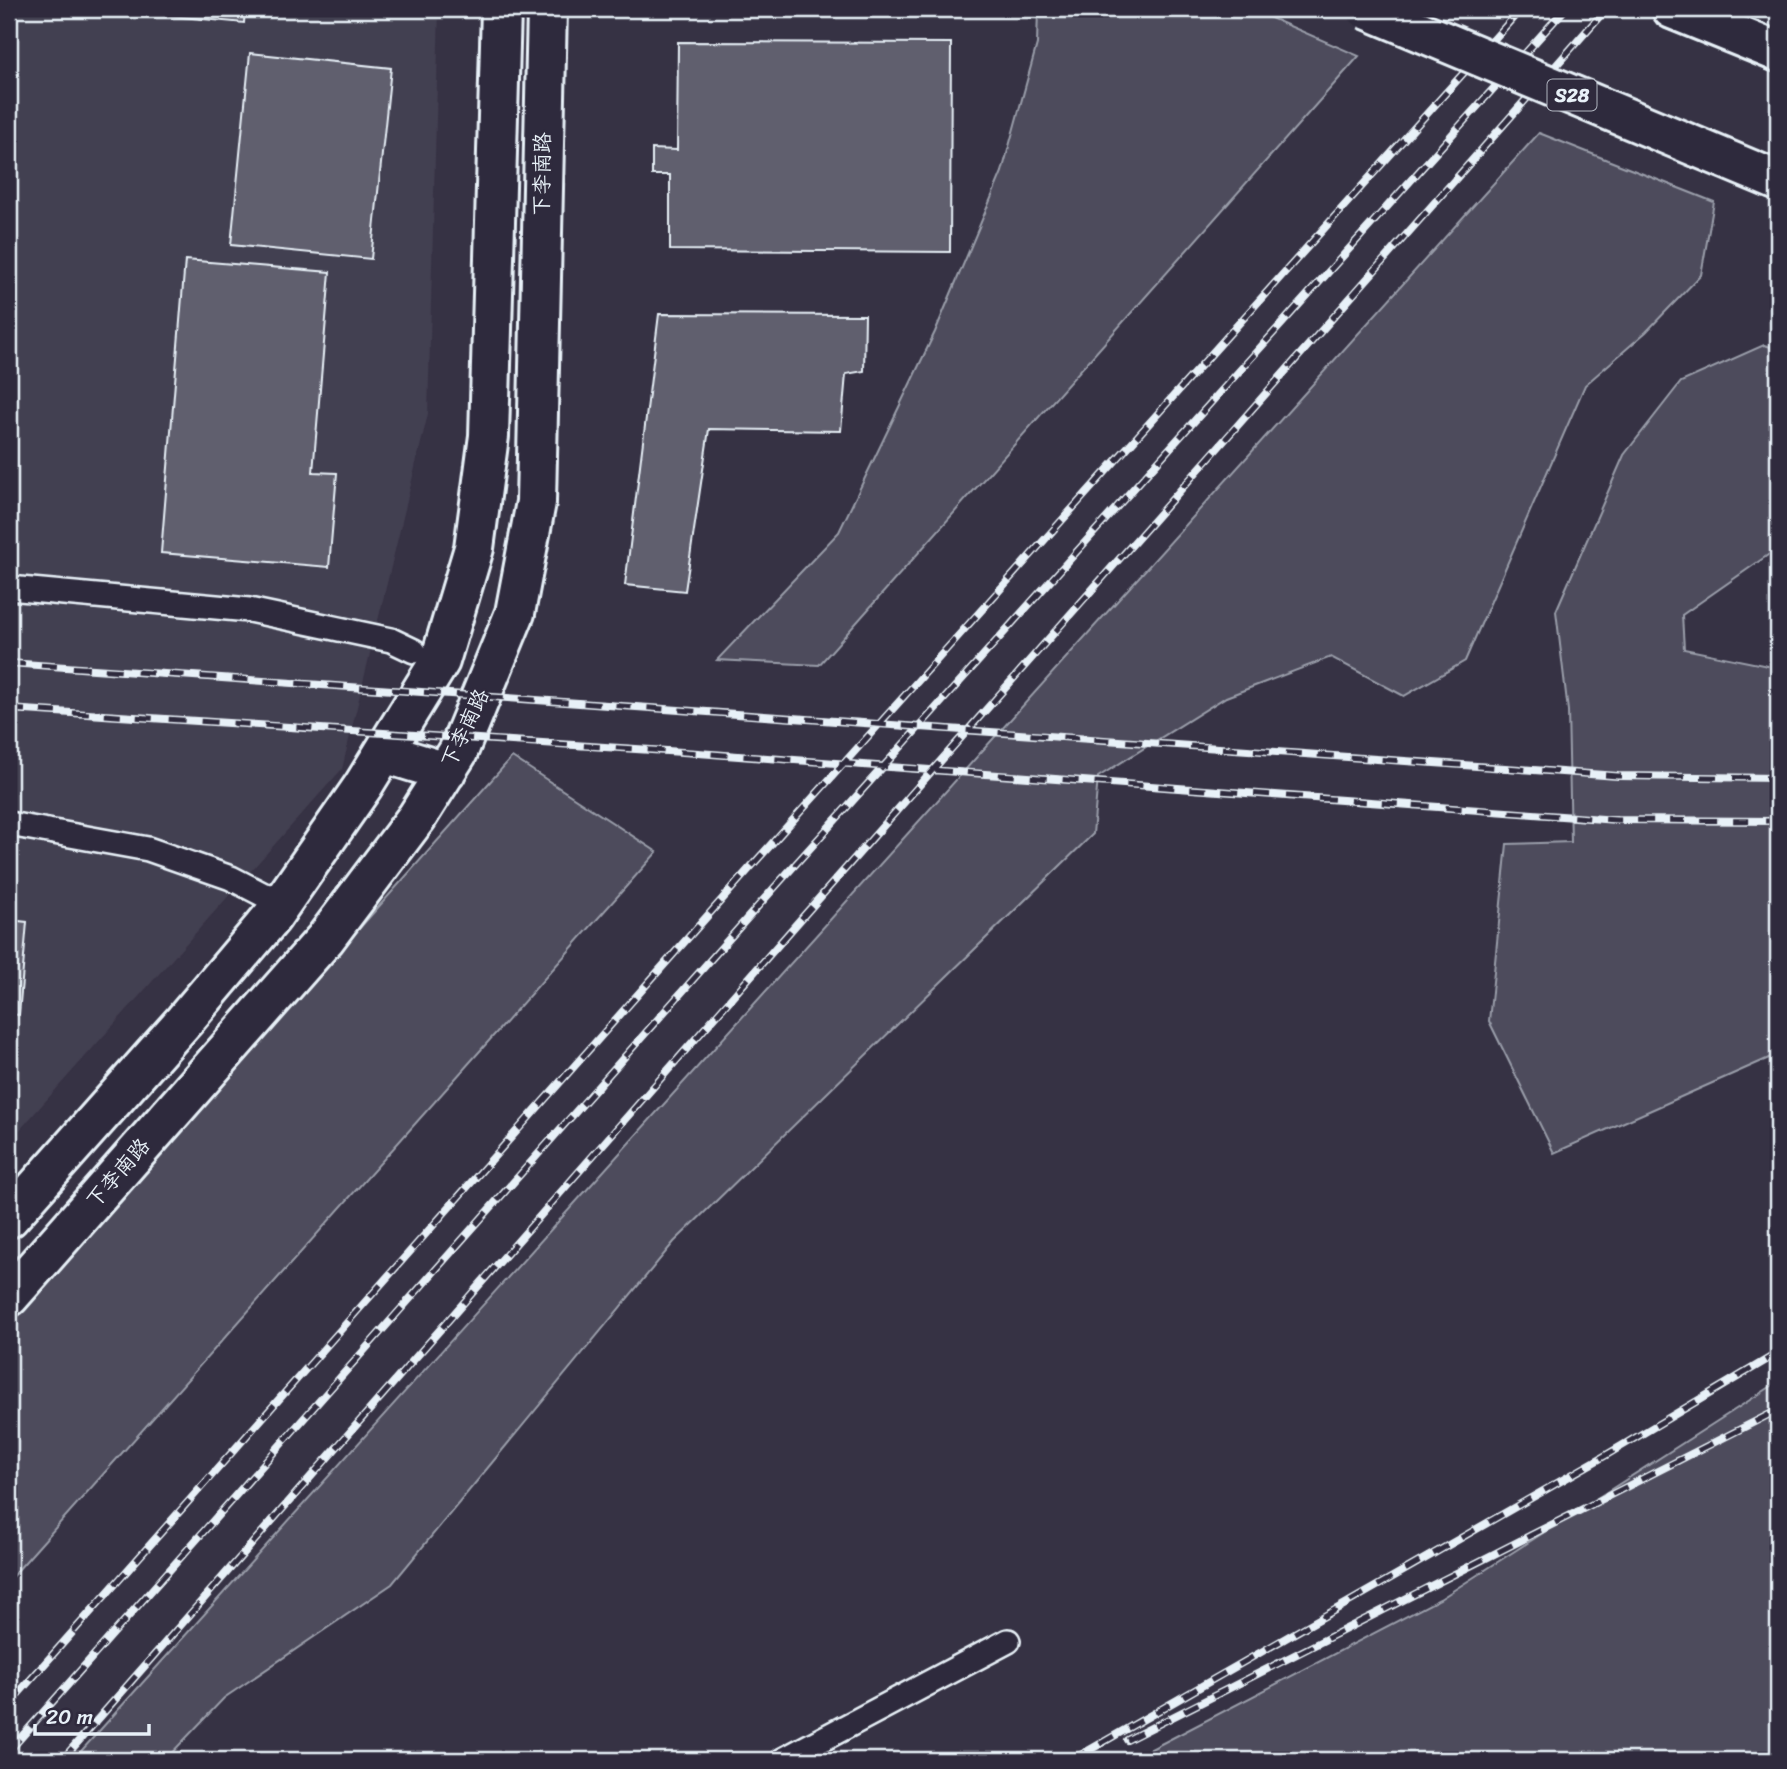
<svg xmlns="http://www.w3.org/2000/svg" width="1787" height="1769" font-family="Sriracha,'LXGW WenKai TC',sans-serif">
<style>
.built{fill:#433f51}
.green{fill:#4d4b5c;stroke:#9a9eaa;stroke-width:2}
.building{fill:#605e6e;stroke:#e8f1f8;stroke-width:2}
.lines{fill:none;stroke-linecap:round;stroke-linejoin:round}
.service-casing{stroke:#e8f1f8;stroke-width:28}
.secondary-casing{stroke:#e8f1f8;stroke-width:44}
.motorway-casing{stroke:#e8f1f8;stroke-width:44}
.service{stroke:#2f2a3d;stroke-width:23}
.secondary{stroke:#2f2a3d;stroke-width:38}
.motorway{stroke:#2f2a3d;stroke-width:38}
.rail-casing{stroke:#e8f1f8;stroke-width:8}
.rail{stroke:#2f2a3d;stroke-width:5;stroke-dasharray:16;stroke-linecap:butt}
.motorway-bridge-casing{stroke:#e8f1f8;stroke-width:44;stroke-linecap:butt}
.motorway-bridge{stroke:#2f2a3d;stroke-width:38}
.labels{text-anchor:middle;stroke-width:5;stroke-linejoin:round;paint-order:stroke}
.shield{fill:#2f2a3d;stroke:#b0b5c0;stroke-width:2}
.shield-label{font-size:19px;font-weight:bold;fill:#e8f1f8}
.street-label{font-size:21px;fill:#e8f1f8;stroke:#2f2a3d}
</style>
<rect width="100%" height="100%" fill="#363244"/>
<filter id="ink" filterUnits="userSpaceOnUse"><feTurbulence type="fractalNoise" baseFrequency=".0143" numOctaves="2"/><feDisplacementMap in="SourceGraphic" scale="14" xChannelSelector="R" yChannelSelector="G"/><feConvolveMatrix kernelMatrix="1 2 1 2 8 2 1 2 1" color-interpolation-filters="sRGB"/></filter>
<g filter="url(#ink)">
<!-- built -->
<path class="built" d="M9,9H439L428,414L342,769L9,1142Z"/>
<!-- green -->
<path class="green" d="M1038,9H1250L1359,56L819,665L717,660L839,532L935,332L1002,172L1037,44Z
M1539,133L1714,202L1701,275L1646,332L1585,385L1465,661L1404,696L1331,657L1226,697L1098,777L1093,834L674,1242L392,1584L224,1698L165,1760H73Z
M1764,345L1778,349V548L1682,615L1684,649L1778,668V1054L1554,1153L1489,1021L1507,844L1571,842L1568,711L1556,611L1624,455L1681,382Z
M512,757L657,852L9,1580V1322Z
M1778,1382V1753L1765,1760H1130L1440,1599Z"/>
<!-- building -->
<path class="building" d="M97,9H245L244,23Z
M678,42L951,43L950,252L670,250V175H652V149L677,150Z
M250,53L391,68L371,259L231,245Z
M185,260L330,272L313,472L337,473L329,567L161,553Z
M659,314L865,315L864,371L846,374L841,431L709,429L685,591L625,585Z
M9,920L27,922L19,1015L9,1014Z"/>
<g class="lines">
<!-- service casing -->
<g class="service-casing">
<path id="service" d="M9,588L249,610L391,640L414,651
M9,824L148,849L231,878L264,895L285,898
M783,1760L1008,1641"/>
</g>
<!-- secondary casing -->
<g class="secondary-casing">
<path id="secondary" d="M384,753L446,772
M9,1218L184,1021L272,917L363,786L440,661L474,548L489,436L501,9
M9,1297L325,939L417,817L458,752L515,613L536,502L547,9"/>
</g>
<!-- motorway casing -->
<g class="motorway-casing">
<path id="motorway" d="M1672,9L1778,52"/>
</g>
<!-- service -->
<use href="#service" class="service"/>
<!-- secondary -->
<use href="#secondary" class="secondary"/>
<!-- motorway -->
<use href="#motorway" class="motorway"/>
<!-- rail casing -->
<g class="rail-casing">
<path id="rail" d="M9,663L1618,776L1778,778
M9,709L698,753L1617,820L1778,821
M9,1704L749,869L1521,9
M1127,1740L1778,1410
M9,1751L775,887L1565,9
M62,1760L807,912L1606,9
M1072,1760L1608,1454L1778,1353"/>
</g>
<!-- rail -->
<use href="#rail" class="rail"/>
<!-- motorway-bridge casing -->
<g class="motorway-bridge-casing">
<path id="motorway-bridge" d="M1366,9L1778,181"/>
</g>
<!-- motorway-bridge -->
<use href="#motorway-bridge" class="motorway-bridge"/>
</g>
</g>
<g class="labels">
<!-- shield labels -->
<rect class="shield" x="1547.5" y="79.5" width="49" height="31" rx="5"/>
<g class="shield-label">
<text x="1572" y="102">S28</text>
</g>
<!-- street labels -->
<g class="street-label">
<text transform="translate(542 174) rotate(-89)" y="7">下李南路</text>
<text transform="translate(465 728) rotate(-65)" y="7">下李南路</text>
<text transform="translate(118 1173) rotate(-49)" y="7">下李南路</text>
</g>
</g>
<!-- margin -->
<rect width="1787" height="1769" fill="none" stroke="#2f2a3d" stroke-width="35"/>
<rect x="18" y="18" width="1752" height="1734" fill="none" stroke="#e8f1f8" stroke-width="2.5" filter="url(#ink)"/>
<!-- scale -->
<path d="M35 1724v10h114v-10" fill="none" stroke="#e8f1f8" stroke-width="3.5"/>
<text x="46" y="1724" font-size="21" fill="#e8f1f8" stroke="#2f2a3d" stroke-width="5" paint-order="stroke">20 m</text>
</svg>
